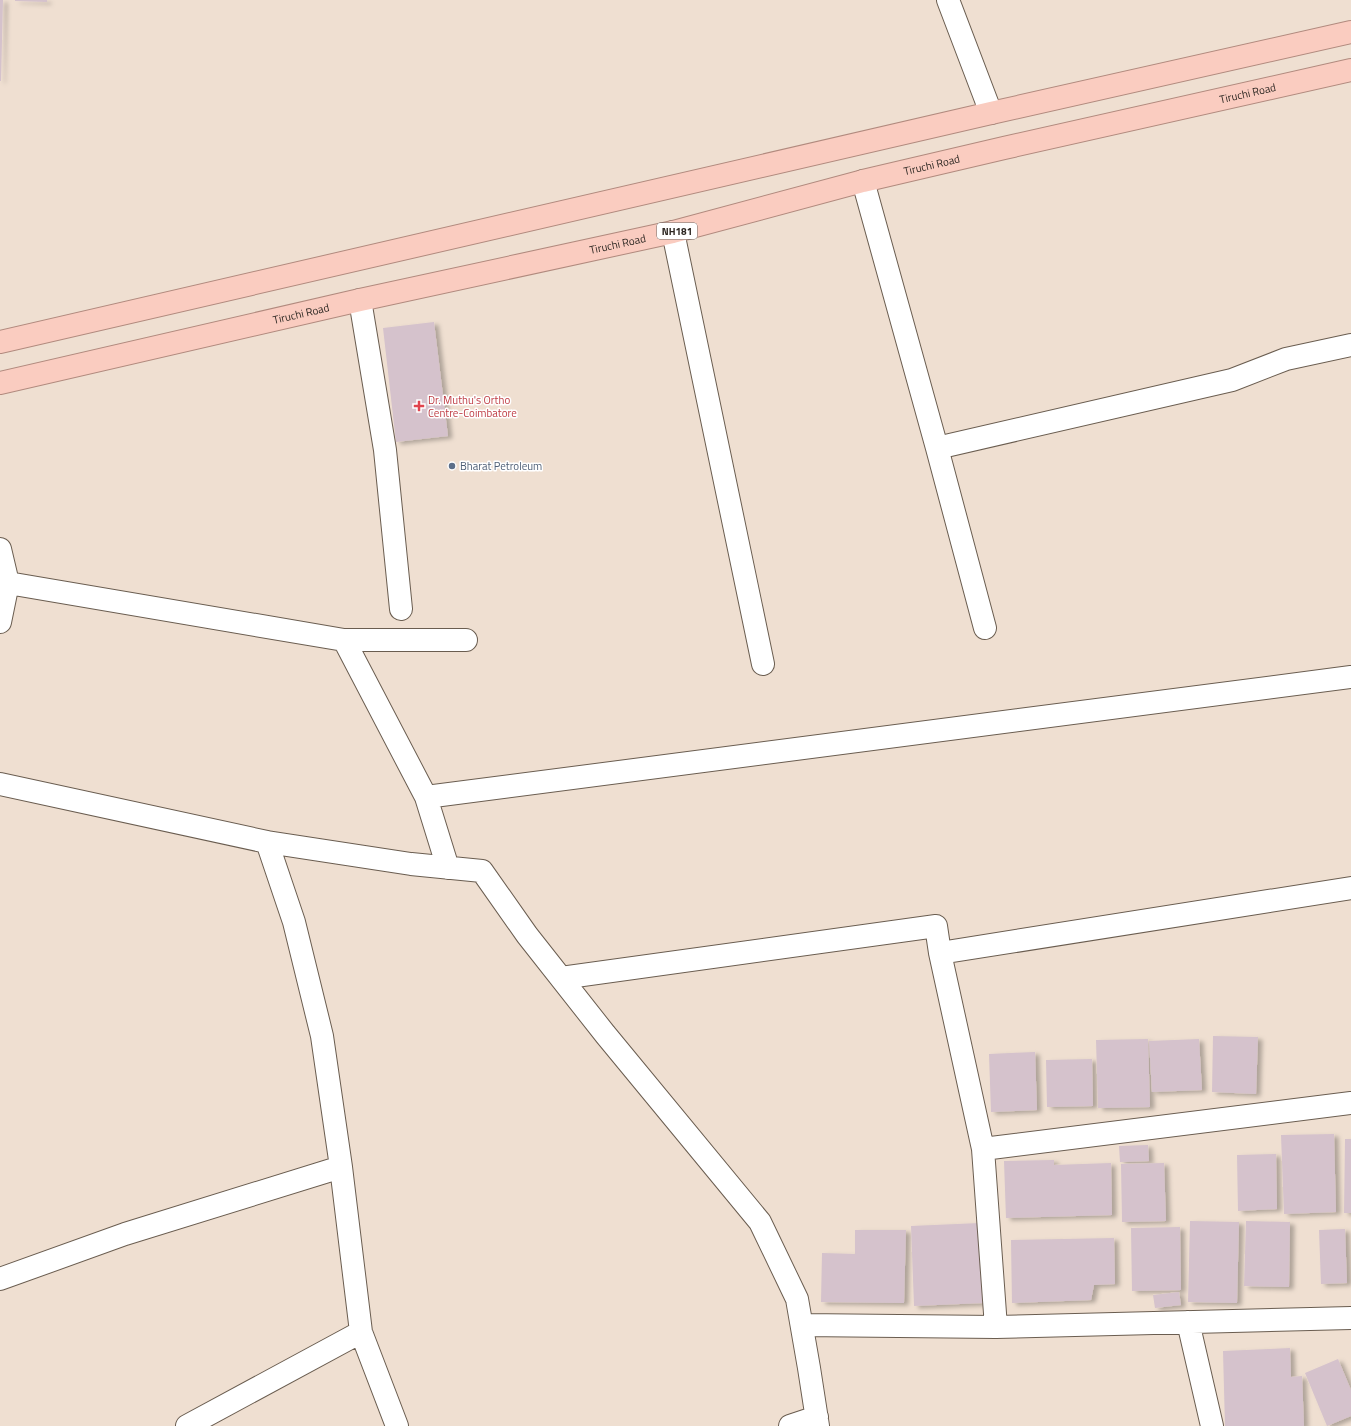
<svg xmlns="http://www.w3.org/2000/svg" width="1351" height="1426" font-family="'Titillium Web',sans-serif">
<style>
.building{fill:#d5c2cc;filter:url(#shadow)}
.lines{fill:none;stroke-linecap:round;stroke-linejoin:round}
.minor-casing{stroke:#6a5d50;stroke-width:24}
.trunk-casing{stroke:#b18a7e;stroke-width:24}
.minor{stroke:#fff;stroke-width:22}
.trunk{stroke:#faccc0;stroke-width:22}
.health-dot{fill:#e0444e;stroke:#fff;stroke-width:1.5}
.service-dot{fill:#5c6f8a;stroke:#fff;stroke-width:1.5}
.labels{text-anchor:middle;stroke-width:3;stroke-linejoin:round;paint-order:stroke}
.shield{fill:#fff;stroke:#6c6864;stroke-width:1}
.shield-label{font-size:10px;font-weight:bold;fill:#2d2722}
.street-label{font-size:11px;fill:#2d2722;stroke:#fff}
.health-label{font-size:11px;fill:#be3a42;stroke:#fff;text-anchor:start}
.service-label{font-size:11px;fill:#4e5e75;stroke:#fff;text-anchor:start}
</style>
<defs>
<filter id="shadow"><feDropShadow dx="4.5" dy="2.5" stdDeviation="2" flood-color="#0004"/></filter>
</defs>
<rect width="100%" height="100%" fill="#efdfd1"/>
<!-- building -->
<path class="building" d="M0,0H3L1,81H0Z
M15,0H47V2L15,1Z
M434,322L448,436L396,442L383,328Z
M1213,1036L1258,1037L1256,1094L1212,1092Z
M1148,1039L1150,1107L1098,1108L1096,1040Z
M1199,1039L1202,1090L1152,1092L1149,1041Z
M1035,1052L1037,1110L991,1112L989,1054Z
M1092,1059L1093,1106L1047,1107L1046,1060Z
M1334,1134L1336,1212L1284,1214L1281,1135Z
M1345,1139H1351V1213H1344Z
M1148,1145L1149,1161L1120,1162L1119,1146Z
M1276,1154L1277,1209L1238,1211L1237,1155Z
M1054,1160V1165L1111,1163L1112,1215L1006,1218L1004,1161Z
M1164,1163L1166,1221L1122,1222L1121,1164Z
M1190,1221L1239,1222L1237,1303L1188,1302Z
M1246,1221L1290,1222L1289,1287L1244,1286Z
M980,1223L983,1303L914,1306L911,1226Z
M1180,1227L1181,1290L1132,1291L1131,1228Z
M1345,1229L1347,1283L1321,1284L1319,1230Z
M855,1230H906L904,1303L821,1302L822,1253L855,1254Z
M1114,1238L1115,1284L1094,1285L1091,1300L1012,1303L1011,1240Z
M1179,1292L1181,1305L1155,1308L1153,1295Z
M1290,1348L1291,1377L1302,1376L1304,1426H1225L1223,1351Z
M1338,1359L1351,1390V1416L1327,1426L1305,1373Z"/>
<g class="lines">
<!-- minor casing -->
<g class="minor-casing">
<path id="minor" d="M948,0L991,113
M863,181L937,448L985,628
M673,232L763,664
M360,300L385,450L401,609
M937,448L1232,380L1286,359L1351,345
M0,549L8,583L0,622
M8,583L344,640L426,797
M344,640H466
M0,784L267,842L411,864L482,871L527,935L605,1034L760,1222L797,1299L809,1368L818,1426
M448,868L426,797L1351,677
M940,953L1351,888
M561,978L936,926L940,953L983,1149L996,1327
M983,1149L1351,1103
M0,1279L125,1234L341,1167
M1188,1322L1212,1426
M802,1325L996,1327L1351,1318
M361,1332L397,1426
M187,1426L361,1332L341,1167L322,1036L294,922L267,842
M790,1426L817,1417"/>
</g>
<!-- trunk casing -->
<g class="trunk-casing">
<g id="trunk">
<path d="M0,342L991,113L1351,32"/>
<path id="s1" d="M0,383L360,300L673,232L863,181L1004,148L1351,70"/>
</g>
</g>
<!-- minor -->
<use href="#minor" class="minor"/>
<!-- trunk -->
<use href="#trunk" class="trunk"/>
</g>
<!-- markers -->
<path class="health-dot" d="M417 400h4v4h4v4h-4v4h-4v-4h-4v-4h4z"/>
<circle class="service-dot" cx="452" cy="466" r="4"/>
<g class="labels">
<!-- shield labels -->
<rect class="shield" x="657" y="223" width="40" height="16" rx="3"/>
<g class="shield-label">
<text x="677" y="235">NH181</text>
</g>
<!-- street labels -->
<g class="street-label">
<text dy="4" stroke="none"><textPath href="#s1" startOffset="1281">Tiruchi Road</textPath></text>
<text dy="4" stroke="none"><textPath href="#s1" startOffset="957">Tiruchi Road</textPath></text>
<text dy="4" stroke="none"><textPath href="#s1" startOffset="633">Tiruchi Road</textPath></text>
<text dy="4" stroke="none"><textPath href="#s1" startOffset="309">Tiruchi Road</textPath></text>
</g>
<!-- health labels -->
<g class="health-label">
<text x="428" y="404">Dr. Muthu's Ortho<tspan x="428" dy="13">Centre-Coimbatore</tspan></text>
</g>
<!-- service labels -->
<g class="service-label">
<text x="460" y="470">Bharat Petroleum</text>
</g>
</g>
</svg>
